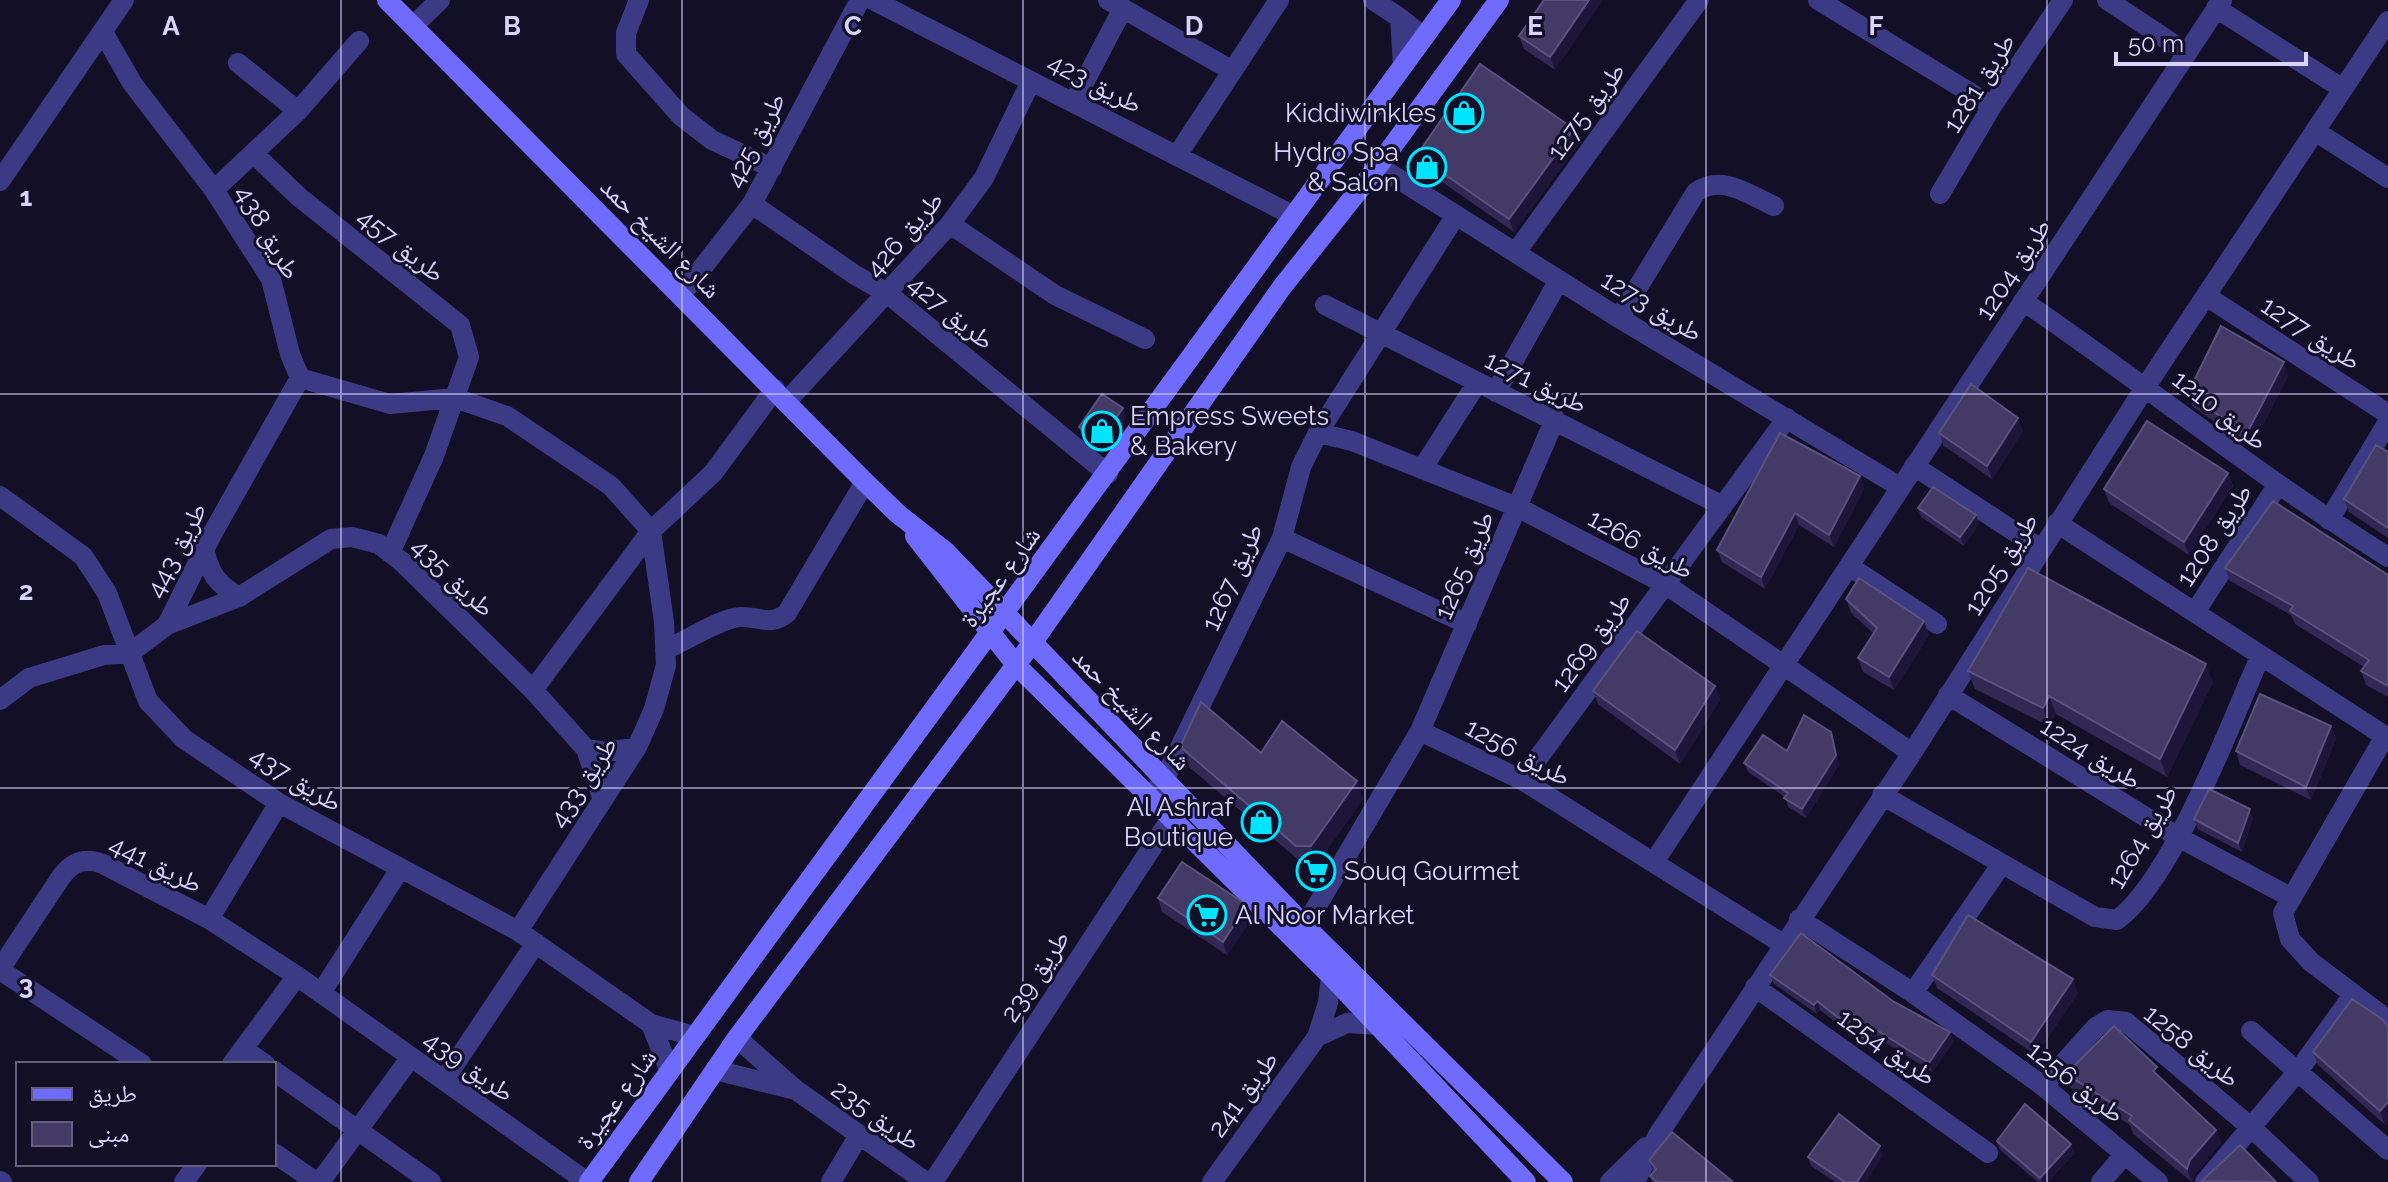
<svg xmlns="http://www.w3.org/2000/svg" width="2388" height="1182" font-family="Raleway,'Noto Naskh Arabic',sans-serif">
<style>
.lines{fill:none;stroke-linecap:round;stroke-linejoin:round}
.street{stroke:#3d3a85;stroke-width:20}
.secondary{stroke:#6f6bff;stroke-width:20}
.wall{fill:#312854}
.shaded-wall{fill:#1d163a}
.building{fill:#433a66;stroke:#5a527e;stroke-width:2}
.grid{fill:none;stroke:#d9d4ff;stroke-width:2;stroke-opacity:0.55}
.labels{text-anchor:middle;stroke-width:6;stroke-linejoin:round;paint-order:stroke}
.street-label{font-size:26px;fill:#d9d4ff;stroke:#130f26}
.poi-label{font-size:26px;fill:#d9d4ff;stroke:#130f26;text-anchor:end}
.grid-label{font-size:26px;text-anchor:middle;font-weight:bold;fill:#d9d4ff;stroke:#130f26;stroke-width:6;stroke-linejoin:round;paint-order:stroke}
</style>
<rect width="100%" height="100%" fill="#130f26"/>
<g class="lines">
<!-- street -->
<path class="street" d="M639,0L626,33V54L681,116L712,140L772,168
M873,0L1292,215
M1108,0L1231,70
M1373,0L1400,18
M1818,0L1992,106
M2107,0L2187,53
M2216,8L2343,89
M413,26L440,0
M103,32L132,83L214,190L271,279L290,354L300,378L390,404L455,398L507,416L611,486L651,531L664,622L666,665L654,709L637,747L518,931
M238,63L298,111
M1403,66L1400,18L1424,37
M1074,102L1123,8
M2315,131L2388,178
M254,154L299,197L460,325L469,357L434,456L390,553
M1178,154L1279,0
M1378,166L1619,318L1900,487
M0,181L124,0
M214,190L298,111L359,41
M1940,194L1992,106L2063,0
M752,204L855,275L887,293L1108,474
M950,224L1055,295L1145,339
M1516,252L1699,0
M681,295L752,204L860,0
M2206,296L2388,414
M2023,301C2146,385 2261,478 2388,557
M1325,305L1723,506
M1619,318L1696,192C1723,174 1747,194 1774,206
M1496,392L1559,280
M787,401L950,224L984,178L1031,81
M1318,433L1352,441L1517,507L1665,584L1912,753
M1914,466L2041,549
M1422,469L1477,383
M0,496L83,556L107,593L148,701L184,739L279,803L518,931L651,1024
M2329,520L2388,422
M2057,523L2388,738
M1282,538L1467,624
M204,549C210,574 217,584 239,597
M1849,566L1937,624
M2195,612L2277,486
M167,625L239,597L331,539L352,537L379,544L401,561L533,690L586,749L603,800
M665,650C684,642 721,618 740,617C759,616 770,627 787,613L865,482
M533,690L651,531L713,473L775,389
M1948,695L2178,837L2292,898
M0,700L29,678L104,655L130,653L167,625L211,536L300,378
M1420,731L1522,780L1783,944
M2385,736L2283,913L2290,939L2311,962L2388,1020
M586,749L606,752L637,747
M1522,780L1787,418
M1882,795L2095,917L2117,920C2173,879 2230,724 2260,657
M1150,797L1164,780L1282,538L1301,467L1318,433L1456,215
M1654,862L2222,0
M209,919L297,976L587,1182
M1799,919L1913,993L2043,1086L2158,1182
M1305,926L1420,731L1555,419
M0,969L61,877C72,862 85,857 103,864L209,919L279,803
M0,970L142,1064
M1331,976L1328,1003L1317,1037L1347,1023L1380,1025
M1755,987L1988,1153
M321,993L400,869
M1913,993L2001,865
M2251,1031L2388,1150
M243,1049L265,1064
M232,1064L297,976
M669,1069L651,1024L694,1036
M715,1070L796,1090L737,1038
M274,1071L431,1182
M444,1080L536,943
M2043,1086L2096,1027L2108,1020L2126,1022L2253,1129L2309,1182
M796,1090L926,1182
M274,1153L316,1182
M0,1181L2,1182
M184,1182L197,1164
M320,1182L411,1057
M831,1182L859,1135
M933,1182L1181,803
M1212,1182L1317,1037
M1610,1182L1646,1147
M1635,1182L1658,1135L1912,753L2146,386L2388,21
M2101,1182L2125,1154
M2205,1182L2299,1070L2353,995"/>
<!-- secondary -->
<path class="secondary" d="M387,0L865,482L898,514L945,551L1305,926L1563,1182
M915,536L1016,665L1331,976L1526,1182
M589,1182L1451,0
M639,1182L737,1038L1033,642L1282,287L1378,166L1499,0"/>
</g>
<!-- wall -->
<path class="wall" d="M1544,0L1555,70L1524,49L1519,36Z
M1579,143L1514,232L1422,168L1417,155Z
M2288,376L2251,448L2192,406L2188,393Z
M1126,417L1102,452L1082,436L1079,427Z
M2023,431L1992,479L1944,446L1939,433Z
M2388,452V538L2349,512L2344,499Z
M2228,473L2233,486L2189,555L2109,503L2104,489Z
M1860,476L1864,489L1834,547L1799,525L1765,589L1722,562L1717,550Z
M1918,508L1976,515L1979,524L1964,546L1921,517Z
M2225,568L2388,575V697L2366,685L2361,671L2364,667L2295,624L2291,615L2230,581Z
M1846,599L1929,635L1894,690L1863,672L1858,658L1873,633L1851,613Z
M1968,671L2213,682L2167,777L2056,714L2049,726L1975,689Z
M1715,686L1720,700L1680,764L1598,704L1593,691Z
M2331,726L2336,739L2311,800L2240,765L2236,751Z
M1831,732L1839,765L1806,818L1788,807L1785,797L1748,772L1744,763L1787,751Z
M1181,745L1261,753L1363,799L1317,864L1302,863L1189,767Z
M2253,818L2242,852L2198,829L2194,819Z
M1158,898L1247,905L1252,919L1227,955L1162,912Z
M1770,975L1894,1002L1950,1032L1954,1041L1932,1072L1878,1038L1870,1049L1820,1010L1817,1014L1774,984Z
M1932,975L2078,993L2036,1055L1937,988Z
M2352,999L2385,1125L2318,1065L2313,1052Z
M2066,1074L2160,1078L2216,1130L2221,1143L2195,1174L2192,1182L2133,1134L2130,1125L2071,1088Z
M1997,1141L2075,1153L2048,1182H2038L2000,1150Z
M1883,1155L1866,1182H1835L1811,1166L1808,1157Z
M1649,1160L1733,1182H1652L1650,1176L1653,1172Z"/>
<!-- shaded-wall -->
<path class="shaded-wall" d="M1589,0H1603L1555,70L1550,57Z
M1574,129L1579,143L1514,232L1509,219Z
M2284,362L2288,376L2251,448L2246,435Z
M1123,408L1126,417L1102,452L1099,443Z
M2018,418L2023,431L1992,479L1987,466Z
M2228,473L2233,486L2189,555L2184,542Z
M1860,476L1864,489L1834,547L1829,535Z
M1795,513L1799,525L1765,589L1761,577Z
M1976,515L1979,524L1964,546L1960,537Z
M1924,621L1929,635L1894,690L1889,677Z
M2206,664L2213,682L2167,777L2160,759Z
M1715,686L1720,700L1680,764L1675,750Z
M2049,696L2056,714L2049,726L2043,708Z
M2331,726L2336,739L2311,800L2306,787Z
M1831,732L1839,765L1806,818L1802,809Z
M1357,781L1363,799L1317,864L1311,846Z
M2250,809L2253,818L2242,852L2238,843Z
M1247,905L1252,919L1227,955L1223,942Z
M2073,979L2078,993L2036,1055L2031,1042Z
M1817,1001L1820,1010L1817,1014L1814,1005Z
M1875,1029L1878,1038L1870,1049L1867,1040Z
M1950,1032L1954,1041L1932,1072L1929,1063Z
M2388,1102V1121L2385,1125L2380,1111Z
M2216,1130L2221,1143L2195,1174L2192,1182L2187,1169L2190,1160Z
M2071,1144L2075,1153L2048,1182H2042L2040,1178Z
M1880,1146L1883,1155L1866,1182H1857Z"/>
<!-- building -->
<path class="building" d="M1544,0H1589L1550,57L1519,36Z
M1480,64L1574,129L1509,219L1417,155Z
M2221,326L2284,362L2246,435L2188,393Z
M1971,384L2018,418L1987,466L1939,433Z
M1102,394L1123,408L1099,443L1079,427Z
M2147,421L2228,473L2184,542L2104,489Z
M1780,433L1860,476L1829,535L1795,513L1761,577L1717,550Z
M2376,445L2388,452V528L2344,499Z
M1933,487L1976,515L1960,537L1918,508Z
M2273,501L2388,575V686L2361,671L2369,660L2290,611L2293,606L2225,568Z
M2028,568L2206,664L2160,759L2049,696L2043,708L1968,671Z
M1859,578L1924,621L1889,677L1858,658L1877,628L1846,599Z
M1637,631L1715,686L1675,750L1593,691Z
M2260,694L2331,726L2306,787L2236,751Z
M1201,702L1261,753L1282,721L1357,781L1311,846H1296L1183,749L1181,745Z
M1804,715L1831,732L1836,755L1802,809L1784,798L1788,793L1744,763L1763,735L1787,751Z
M2209,789L2250,809L2238,843L2194,819Z
M1182,862L1247,905L1223,942L1158,898Z
M1968,915L2073,979L2031,1042L1932,975Z
M1801,933L1894,1002L1950,1032L1929,1063L1875,1029L1867,1040L1817,1001L1814,1005L1770,975Z
M2352,999L2382,1019L2388,1026V1102L2380,1111L2313,1052Z
M2114,1026L2157,1067L2153,1071L2216,1130L2190,1160L2187,1169L2129,1120L2132,1116L2066,1074Z
M2025,1104L2071,1144L2040,1178L1997,1141Z
M1839,1114L1880,1146L1857,1182H1845L1808,1157Z
M1672,1132L1733,1182H1657L1650,1176L1656,1169L1649,1160Z
M2240,1145L2276,1182L2202,1181Z"/>
<!-- grid -->
<path class="grid" d="M341,0V1182M682,0V1182M1023,0V1182M1365,0V1182M1706,0V1182M2047,0V1182M0,394H2388M0,788H2388"/>
<!-- icons -->
<defs>
<g id="shop-ring" transform="scale(2)"><circle r="9.5" fill="#130f26" stroke="#00e5ff" stroke-width="1.5"/><path d="M-5-2.5h2.3a2.7 3.5 0 0 1 5.4 0H5L5.5 6h-11ZM-1.5-2.5h3a1.5 2.3 0 0 0-3 0Z" fill="#00e5ff"/></g>
<g id="supermarket-ring" transform="scale(2)"><circle r="9.5" fill="#130f26" stroke="#00e5ff" stroke-width="1.5"/><path d="M-6-5.5h2.5l.6 2H6L4.5 2H-2.5L-4.4-4H-6ZM-1.5 3.2a1.3 1.3 0 1 0 .1 0ZM3 3.2a1.3 1.3 0 1 0 .1 0Z" fill="#00e5ff"/></g>
</defs>
<g fill-rule="evenodd">
<use href="#shop-ring" x="1464" y="113"/>
<use href="#shop-ring" x="1427" y="167"/>
<use href="#shop-ring" x="1102" y="431"/>
<use href="#shop-ring" x="1261" y="822"/>
<use href="#supermarket-ring" x="1316" y="871"/>
<use href="#supermarket-ring" x="1207" y="915"/>
</g>
<g class="labels">
<!-- street labels -->
<g class="street-label">
<text transform="translate(1095 83) rotate(27)" y="9">طريق 423</text>
<text transform="translate(1979 83) rotate(-58)" y="9">طريق 1281</text>
<text transform="translate(1586 111) rotate(-54)" y="9">طريق 1275</text>
<text transform="translate(755 140) rotate(-63)" y="9">طريق 425</text>
<text transform="translate(268 232) rotate(60)" y="9">طريق 438</text>
<text transform="translate(904 234) rotate(-49)" y="9">طريق 426</text>
<text transform="translate(661 238) rotate(45)" y="9">شارع الشيخ حمد</text>
<text transform="translate(401 245) rotate(38)" y="9">طريق 457</text>
<text transform="translate(2013 269) rotate(-57)" y="9">طريق 1204</text>
<text transform="translate(1652 306) rotate(31)" y="9">طريق 1273</text>
<text transform="translate(951 312) rotate(39)" y="9">طريق 427</text>
<text transform="translate(2311 333) rotate(33)" y="9">طريق 1277</text>
<text transform="translate(1536 382) rotate(26)" y="9">طريق 1271</text>
<text transform="translate(2220 410) rotate(38)" y="9">طريق 1210</text>
<text transform="translate(2214 535) rotate(-57)" y="9">طريق 1208</text>
<text transform="translate(1641 544) rotate(29)" y="9">طريق 1266</text>
<text transform="translate(176 550) rotate(-63)" y="9">طريق 443</text>
<text transform="translate(2001 564) rotate(-58)" y="9">طريق 1205</text>
<text transform="translate(1464 565) rotate(-67)" y="9">طريق 1265</text>
<text transform="translate(453 577) rotate(43)" y="9">طريق 435</text>
<text transform="translate(1000 577) rotate(-54)" y="9">شارع عجيرة</text>
<text transform="translate(1232 577) rotate(-66)" y="9">طريق 1267</text>
<text transform="translate(1591 642) rotate(-54)" y="9">طريق 1269</text>
<text transform="translate(1132 709) rotate(46)" y="9">شارع الشيخ حمد</text>
<text transform="translate(1518 752) rotate(28)" y="9">طريق 1256</text>
<text transform="translate(2091 753) rotate(32)" y="9">طريق 1224</text>
<text transform="translate(296 779) rotate(31)" y="9">طريق 437</text>
<text transform="translate(583 782) rotate(-57)" y="9">طريق 433</text>
<text transform="translate(2142 837) rotate(-60)" y="9">طريق 1264</text>
<text transform="translate(156 864) rotate(26)" y="9">طريق 441</text>
<text transform="translate(1035 976) rotate(-57)" y="9">طريق 239</text>
<text transform="translate(2192 1046) rotate(39)" y="9">طريق 1258</text>
<text transform="translate(1887 1047) rotate(35)" y="9">طريق 1254</text>
<text transform="translate(469 1066) rotate(35)" y="9">طريق 439</text>
<text transform="translate(2076 1082) rotate(38)" y="9">طريق 1256</text>
<text transform="translate(1243 1094) rotate(-54)" y="9">طريق 241</text>
<text transform="translate(616 1099) rotate(-54)" y="9">شارع عجيرة</text>
<text transform="translate(876 1115) rotate(35)" y="9">طريق 235</text>
</g>
<!-- poi labels -->
<g class="poi-label">
<text x="1436" y="122">Kiddiwinkles</text>
<text x="1399" y="161">Hydro Spa<tspan x="1399" dy="30">&amp; Salon</tspan></text>
<text x="1130" y="425" text-anchor="start">Empress Sweets<tspan x="1130" dy="30">&amp; Bakery</tspan></text>
<text x="1233" y="816">Al Ashraf<tspan x="1233" dy="30">Boutique</tspan></text>
<text x="1344" y="880" text-anchor="start">Souq Gourmet</text>
<text x="1235" y="924" text-anchor="start">Al Noor Market</text>
</g>
</g>
<g class="grid-label">
<text x="171" y="35">A</text>
<text x="512" y="35">B</text>
<text x="853" y="35">C</text>
<text x="1194" y="35">D</text>
<text x="1535" y="35">E</text>
<text x="1876" y="35">F</text>
<text x="26" y="206">1</text>
<text x="26" y="600">2</text>
<text x="26" y="994">3</text>
</g>
<!-- legend -->
<rect x="16" y="1062" width="260" height="104" fill="#130f26" stroke="#625e7d" stroke-width="2"/>
<rect x="32" y="1088" width="40" height="12" fill="#6f6bff" stroke="#625e7d" stroke-width="2"/>
<text x="88" y="1102" font-size="24" fill="#d9d4ff">طريق</text>
<rect x="32" y="1122" width="40" height="24" fill="#433a66" stroke="#625e7d" stroke-width="2"/>
<text x="88" y="1142" font-size="24" fill="#d9d4ff">مبنى</text>
<!-- scale -->
<path d="M2116 52v12h190v-12" fill="none" stroke="#d9d4ff" stroke-width="4"/>
<text x="2128" y="52" font-size="24" fill="#d9d4ff" stroke="#130f26" stroke-width="6" paint-order="stroke">50 m</text>
</svg>
